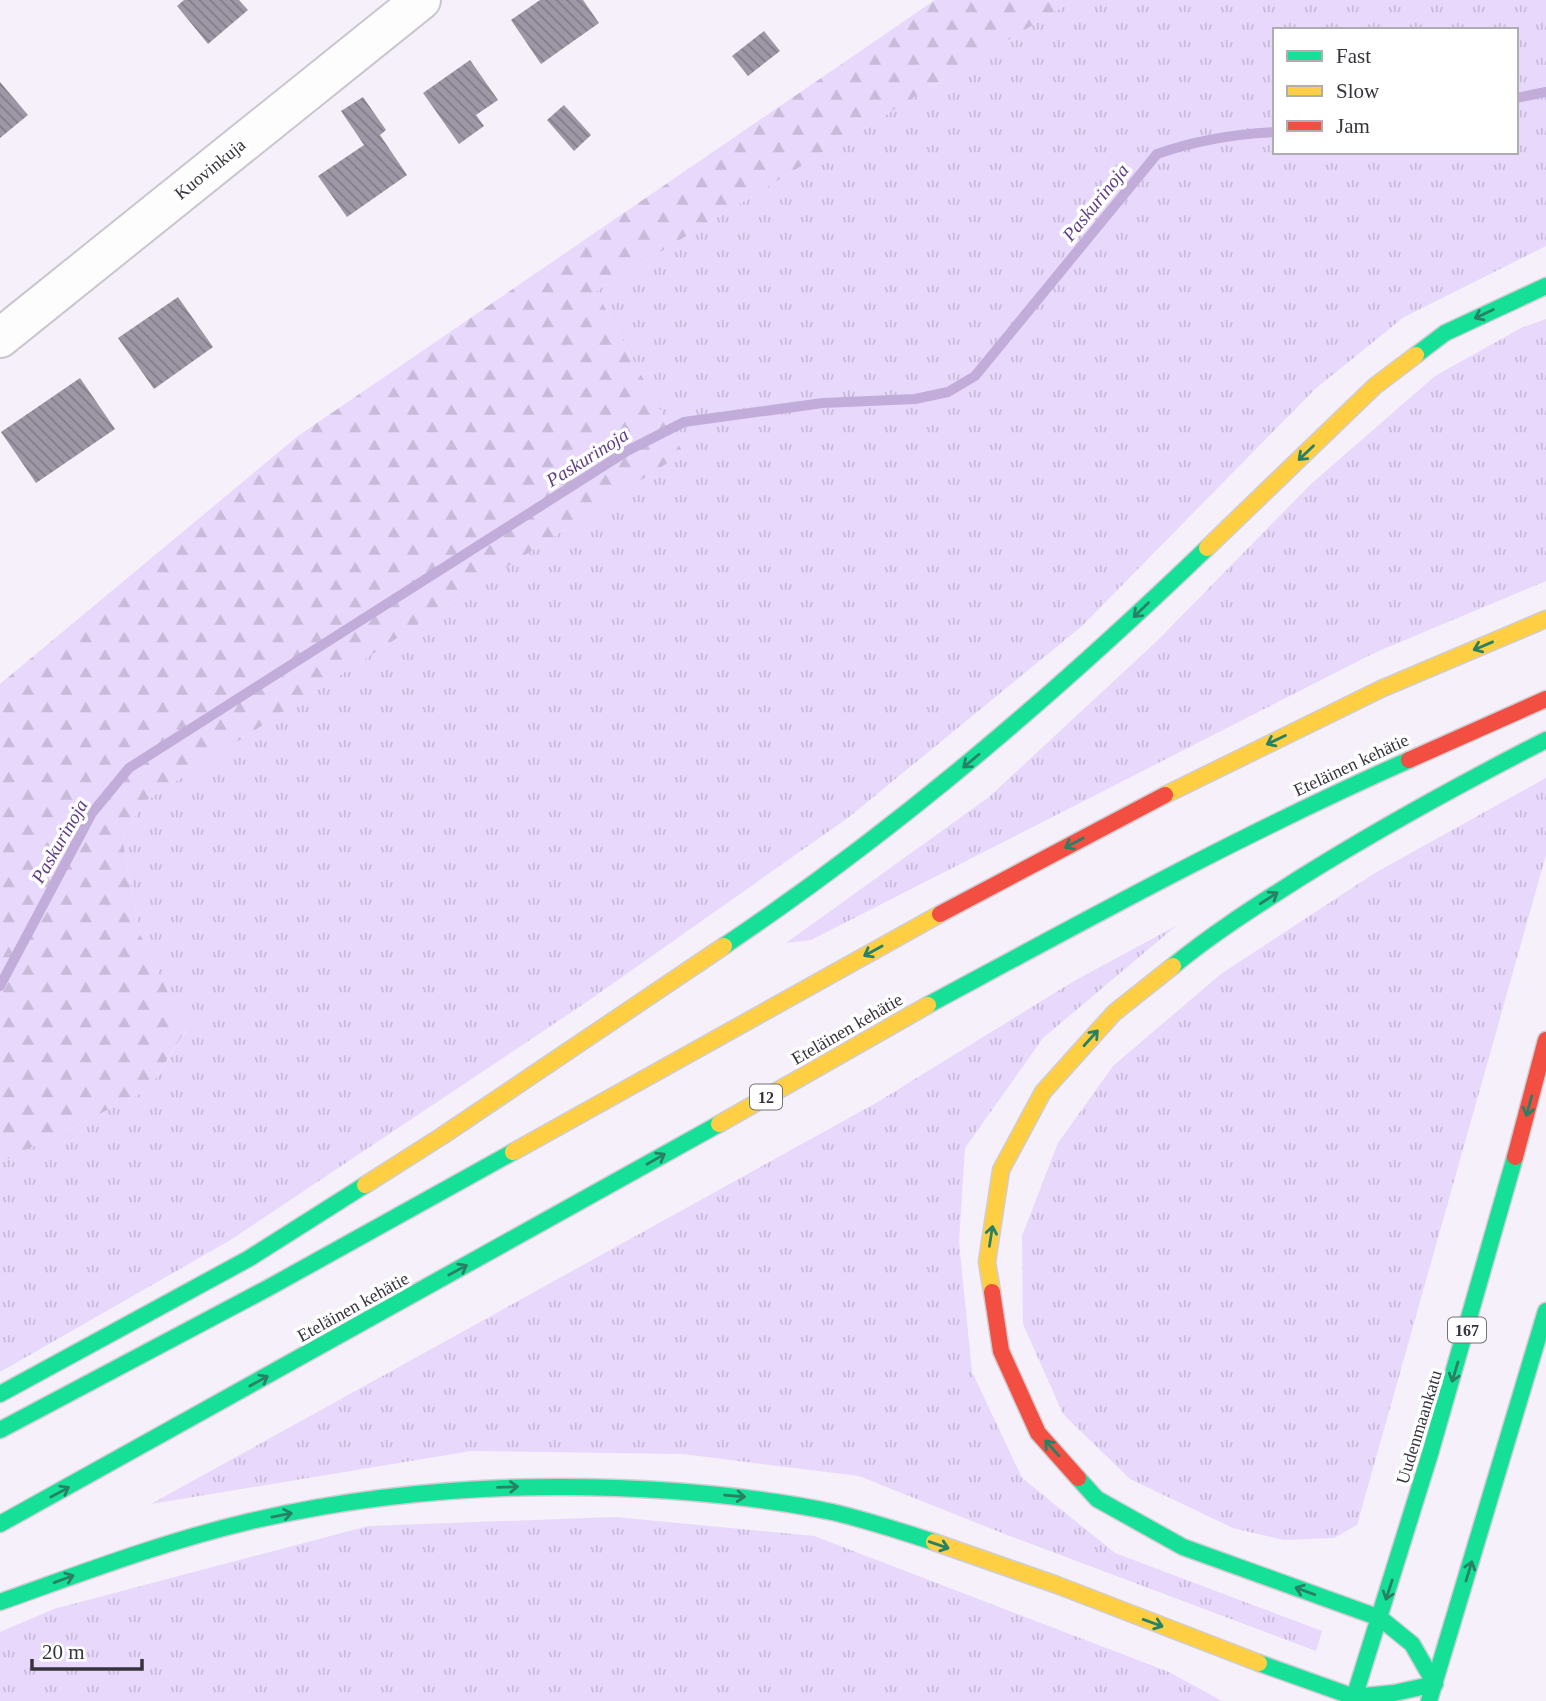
<svg xmlns="http://www.w3.org/2000/svg" width="1546" height="1701" font-family="'Times New Roman',serif">
<style>
.grass{fill:url(#grass-tufts);fill-rule:evenodd}
.forest{fill:url(#forest-firs)}
.lines{fill:none;stroke-linecap:round;stroke-linejoin:round}
.stream{stroke:#c2adda;stroke-width:10}
.building{fill:url(#building-back-hatch)}
.street-casing{stroke:#cac6cf;stroke-width:42}
.fast-casing{stroke:#cfcdd3;stroke-width:19}
.slow-casing{stroke:#cfcdd3;stroke-width:19}
.jam-casing{stroke:#cfcdd3;stroke-width:19}
.street{stroke:#fefdfe;stroke-width:38}
.fast{stroke:#16e098;stroke-width:16}
.slow{stroke:#ffcf43;stroke-width:16}
.jam{stroke:#f24e42;stroke-width:16}
.oneway{stroke:#288165}
.labels{text-anchor:middle;stroke-width:7;stroke-linejoin:round;paint-order:stroke}
.shield{fill:#fff;stroke:#737076;stroke-width:2}
.shield-label{font-size:16px;font-weight:bold;fill:#37333c}
.street-label{font-size:18px;fill:#37333c;stroke:#fff}
.water-label{font-size:19px;font-style:italic;fill:#603c85;stroke:#fff}
</style>
<defs>
<pattern id="grass-tufts" width="24" height="20" patternUnits="userSpaceOnUse" patternTransform="scale(1.75)"><rect width="24" height="20" fill="#e8d8fc"/><path d="M3 7l-1-3M5 7V3M7 7l1-3M15 17l-1-3M17 17v-4M19 17l1-3" fill="none" stroke="#c8bad9"/></pattern>
<pattern id="forest-firs" width="22" height="20" patternUnits="userSpaceOnUse" patternTransform="scale(1.75)"><rect width="22" height="20" fill="#e8d8fc"/><path d="M5 1l3.5 6h-7zM16 11l3.5 6h-7z" fill="#c8bad9"/></pattern>
<pattern id="building-back-hatch" width="6" height="6" patternUnits="userSpaceOnUse" patternTransform="scale(1.75)"><rect width="6" height="6" fill="#9e97a6"/><path d="M-1 5l2 2M0 0l6 6M5-1l2 2" fill="none" stroke="#827c88"/></pattern>
</defs>
<rect width="100%" height="100%" fill="#f5f0fa"/>
<!-- grass -->
<path class="grass" d="M1074,0H1546V246L1404,317L1315,389L1082,626L849,817L588,1001L232,1239L0,1372V1163L148,1090L186,1031L140,934L122,837L144,802L683,453L596,291ZM1275,30H1516V152H1275Z
M1546,319V581L1374,653L811,940L786,943L989,797L1157,641L1311,484L1435,376L1521,328Z
M1546,778V855L1357,1525L1334,1538L1284,1540L1233,1528L1130,1479L1063,1414L1023,1324L1022,1236L1058,1143L1113,1066L1221,974L1375,873Z
M1176,926L1043,1038L965,1148L959,1242L972,1372L1022,1478L1115,1553L1322,1631L1316,1651L1002,1533L859,1476L683,1454L471,1451L151,1504L876,1103L1074,981Z
M615,1517L814,1536L1169,1672L1222,1701H0V1632L54,1609L368,1526Z"/>
<!-- forest -->
<path class="forest" d="M935,0H1074L596,291L683,453L144,802L122,837L140,934L186,1030L148,1090L0,1163V684L298,436Z"/>
<g class="lines">
<!-- stream -->
<path class="stream" d="M1516,98L1546,92
M0,986L92,813L129,768L627,451L684,422L823,403L915,399L948,392L975,376L1157,154C1196,140 1233,134 1275,132"/>
</g>
<!-- building -->
<path class="building" d="M184,0H239L248,10L208,44L177,6Z
M540,0H583L599,23L541,64L511,20Z
M764,31L780,51L748,76L732,56Z
M470,60L498,100L476,115L484,126L459,144L423,93Z
M0,82L28,115L0,138Z
M363,97L386,130L380,135L407,175L347,217L318,176L364,145L341,111Z
M564,105L591,135L574,151L547,120Z
M178,297L213,347L154,389L118,338Z
M80,378L115,429L36,483L1,432Z"/>
<g class="lines">
<!-- street casing -->
<g class="street-casing">
<path id="street" d="M0,338L421,0"/>
</g>
<!-- fast casing -->
<g class="fast-casing">
<path id="fast" d="M1416,355L1445,333L1546,286
M724,946C898,829 1056,693 1207,548
M1173,966C1213,933 1256,906 1300,878C1380,828 1462,783 1546,740
M928,1005C1086,920 1244,833 1409,760
M0,1394L248,1259L365,1185
M0,1430L268,1288L513,1152
M1078,1478L1097,1499L1183,1547L1380,1618L1412,1644L1435,1684L1394,1693L1354,1697L1259,1663
M0,1524L719,1124
M0,1602C82,1573 163,1542 247,1522C387,1489 532,1481 674,1491C727,1495 780,1501 832,1512C867,1520 900,1531 934,1542
M1353,1701L1430,1454L1515,1157
M1429,1701L1546,1311"/>
</g>
<!-- slow casing -->
<g class="slow-casing">
<path id="slow" d="M1207,548L1375,386L1416,355
M1165,795L1381,689L1546,619
M719,1124L928,1005
M513,1152L940,914
M365,1185L442,1136L724,946
M992,1292L987,1262L1001,1170L1043,1092L1114,1013L1173,966
M934,1542L1057,1585L1259,1663"/>
</g>
<!-- jam casing -->
<g class="jam-casing">
<path id="jam" d="M1409,760L1546,699
M940,914L1165,795
M1515,1157L1546,1040
M992,1292L1001,1351L1038,1433L1078,1478"/>
</g>
<!-- street -->
<use href="#street" class="street"/>
<!-- fast -->
<use href="#fast" class="fast"/>
<!-- slow -->
<use href="#slow" class="slow"/>
<!-- jam -->
<use href="#jam" class="jam"/>
</g>
<!-- one-way arrows -->
<defs><path id="oneway-shaft" d="M-6 0H5M1.5-3L5.5 0L1.5 3" fill="none" stroke-width="1.6" stroke-linecap="round" stroke-linejoin="round" transform="scale(1.75)"/></defs>
<g class="oneway">
<use href="#oneway-shaft" transform="translate(1484 314) rotate(154)"/>
<use href="#oneway-shaft" transform="translate(1306 453) rotate(136)"/>
<use href="#oneway-shaft" transform="translate(1141 610) rotate(136)"/>
<use href="#oneway-shaft" transform="translate(1483 646) rotate(157)"/>
<use href="#oneway-shaft" transform="translate(1276 740) rotate(154)"/>
<use href="#oneway-shaft" transform="translate(971 761) rotate(140)"/>
<use href="#oneway-shaft" transform="translate(1074 843) rotate(152)"/>
<use href="#oneway-shaft" transform="translate(1269 898) rotate(-33)"/>
<use href="#oneway-shaft" transform="translate(873 951) rotate(151)"/>
<use href="#oneway-shaft" transform="translate(1091 1038) rotate(-48)"/>
<use href="#oneway-shaft" transform="translate(1529 1106) rotate(105)"/>
<use href="#oneway-shaft" transform="translate(656 1159) rotate(-30)"/>
<use href="#oneway-shaft" transform="translate(991 1236) rotate(-81)"/>
<use href="#oneway-shaft" transform="translate(458 1270) rotate(-29)"/>
<use href="#oneway-shaft" transform="translate(1455 1372) rotate(107)"/>
<use href="#oneway-shaft" transform="translate(259 1381) rotate(-29)"/>
<use href="#oneway-shaft" transform="translate(1052 1448) rotate(-132)"/>
<use href="#oneway-shaft" transform="translate(508 1487) rotate(-2)"/>
<use href="#oneway-shaft" transform="translate(60 1492) rotate(-28)"/>
<use href="#oneway-shaft" transform="translate(735 1496) rotate(5)"/>
<use href="#oneway-shaft" transform="translate(282 1515) rotate(-11)"/>
<use href="#oneway-shaft" transform="translate(939 1545) rotate(19)"/>
<use href="#oneway-shaft" transform="translate(1469 1571) rotate(-73)"/>
<use href="#oneway-shaft" transform="translate(64 1579) rotate(-20)"/>
<use href="#oneway-shaft" transform="translate(1389 1590) rotate(108)"/>
<use href="#oneway-shaft" transform="translate(1305 1591) rotate(-160)"/>
<use href="#oneway-shaft" transform="translate(1153 1623) rotate(20)"/>
</g>
<g class="labels">
<!-- shield labels -->
<g class="shield">
<rect x="750" y="1084.5" width="32" height="25" rx="5"/>
<rect x="1448" y="1317.5" width="38" height="25" rx="5"/>
</g>
<g class="shield-label">
<text x="766" y="1103">12</text>
<text x="1467" y="1336">167</text>
</g>
<!-- street labels -->
<g class="street-label">
<text transform="translate(210 169) rotate(-39)" y="6">Kuovinkuja</text>
<text transform="translate(1351 765) rotate(-25)" y="6">Eteläinen kehätie</text>
<text transform="translate(847 1029) rotate(-30)" y="6">Eteläinen kehätie</text>
<text transform="translate(353 1307) rotate(-29)" y="6">Eteläinen kehätie</text>
<text transform="translate(1419 1427) rotate(-73)" y="6">Uudenmaankatu</text>
</g>
<!-- water labels -->
<g class="water-label">
<text transform="translate(1095 202) rotate(-51)" y="7">Paskurinoja</text>
<text transform="translate(587 457) rotate(-32)" y="7">Paskurinoja</text>
<text transform="translate(59 841) rotate(-60)" y="7">Paskurinoja</text>
</g>
</g>
<!-- legend -->
<rect x="1273" y="28" width="245" height="126" fill="#ffffff" stroke="#afadb1" stroke-width="2"/>
<rect x="1287" y="51" width="35" height="10" fill="#16e098" stroke="#afadb1" stroke-width="2"/>
<text x="1336" y="63" font-size="21" fill="#37333c">Fast</text>
<rect x="1287" y="86" width="35" height="10" fill="#ffcf43" stroke="#afadb1" stroke-width="2"/>
<text x="1336" y="98" font-size="21" fill="#37333c">Slow</text>
<rect x="1287" y="121" width="35" height="10" fill="#f24e42" stroke="#afadb1" stroke-width="2"/>
<text x="1336" y="133" font-size="21" fill="#37333c">Jam</text>
<!-- scale -->
<path d="M32 1659v10h110v-10" fill="none" stroke="#37333c" stroke-width="3.5"/>
<text x="42" y="1659" font-size="21" fill="#37333c" stroke="#ffffff" stroke-width="5" paint-order="stroke">20 m</text>
</svg>
